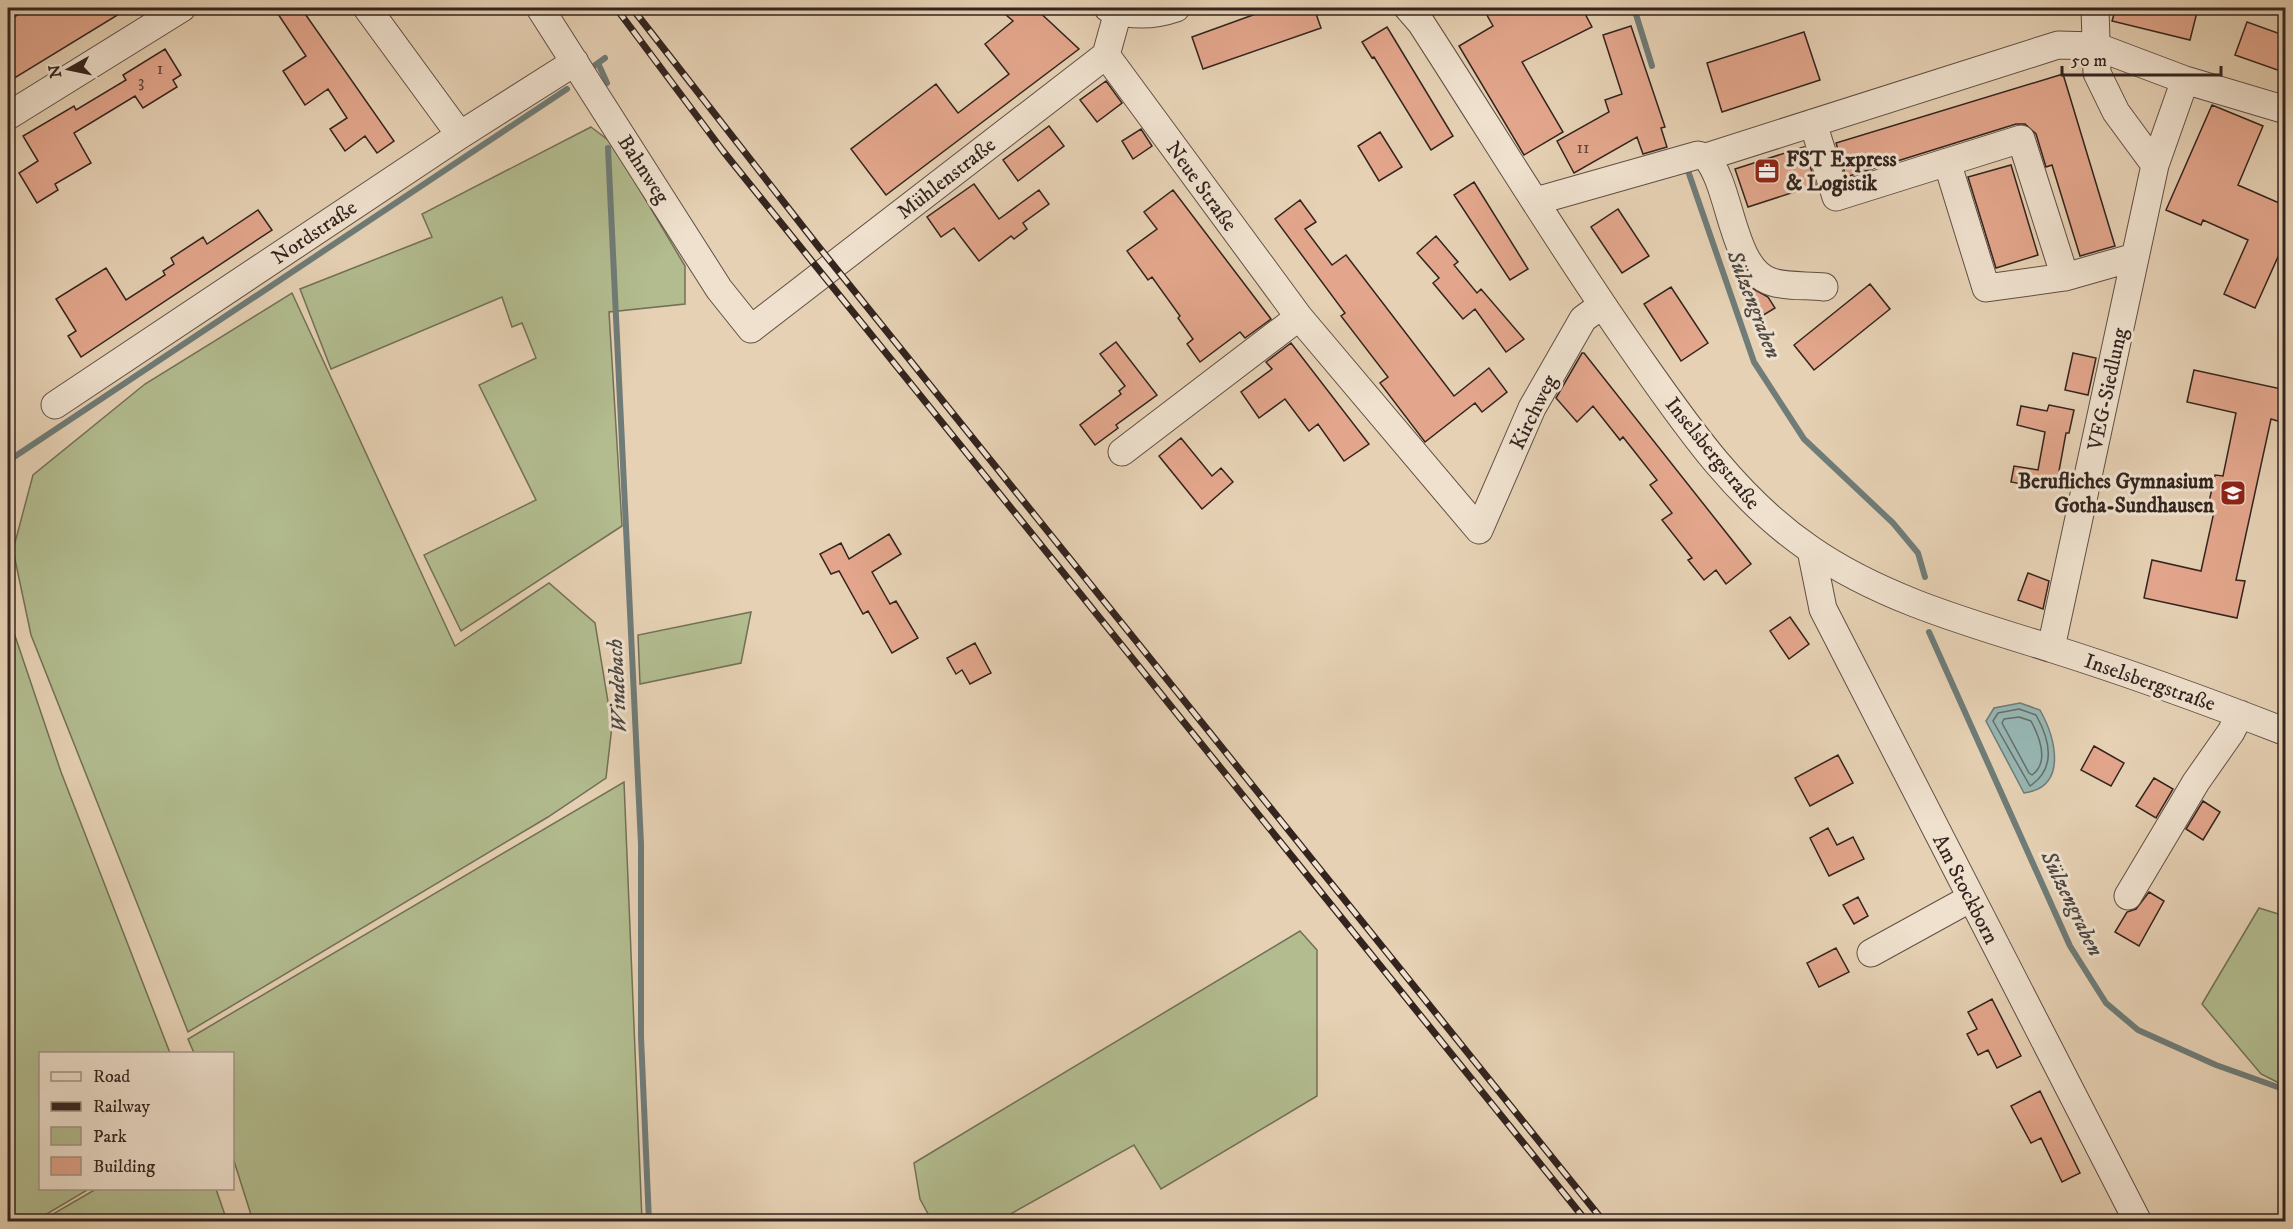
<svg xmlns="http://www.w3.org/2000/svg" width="2293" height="1229" font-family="'IM FELL DW Pica',serif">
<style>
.green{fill:#b2bc8f;stroke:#727057;stroke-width:1.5}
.water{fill:#97b6b3;stroke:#6f7c78;stroke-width:1.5}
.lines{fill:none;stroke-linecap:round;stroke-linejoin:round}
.shore{stroke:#656d69;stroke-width:1.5}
.stream{stroke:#6f7c78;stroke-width:6}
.building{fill:#e3a68c;stroke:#33241f;stroke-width:1.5}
.minor-casing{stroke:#604f44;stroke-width:29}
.minor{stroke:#efe1ce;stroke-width:27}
.rail-casing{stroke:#33241f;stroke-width:7}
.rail{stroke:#efe1ce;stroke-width:4.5;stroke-dasharray:14;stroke-linecap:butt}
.labels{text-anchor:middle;stroke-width:6;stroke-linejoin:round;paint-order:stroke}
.number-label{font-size:18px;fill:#5f443a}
.poi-label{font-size:21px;font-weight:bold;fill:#33241f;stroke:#efe1ce;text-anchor:start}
.street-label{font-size:21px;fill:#33241f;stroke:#efe1ce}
.water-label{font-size:22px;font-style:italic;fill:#4c4844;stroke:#efe1ce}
</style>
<rect width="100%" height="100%" fill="#e6d1b4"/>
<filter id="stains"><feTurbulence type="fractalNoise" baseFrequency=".00333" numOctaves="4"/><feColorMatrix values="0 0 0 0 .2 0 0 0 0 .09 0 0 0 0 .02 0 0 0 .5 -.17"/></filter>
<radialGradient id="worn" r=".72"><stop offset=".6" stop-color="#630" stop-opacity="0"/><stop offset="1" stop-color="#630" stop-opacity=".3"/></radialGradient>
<!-- green -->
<path class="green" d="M591,127L612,143L685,266V304L609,312L622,526L461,631L424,555L536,500L479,385L536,358L522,323L512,327L502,297L331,369L300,289L432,237L422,214Z
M292,293L455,646L549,583L595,623L612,726L606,778L548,817L188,1032L31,635L13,550L33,475L145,384Z
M751,612L741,663L640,684L638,635Z
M8,615L61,772L170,1053L40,1054V1188L89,1189L35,1221H8Z
M624,782L642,1221H253L233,1158L232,1054L194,1053L188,1039Z
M2259,908L2285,916V1086L2261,1074L2202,1004Z
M1300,931L1317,950V1096L1161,1189L1134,1145L998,1221H932L920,1199L914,1163Z
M96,1189H216L227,1221H41Z"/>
<!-- water -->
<path class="water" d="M2020,703L2040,710C2055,737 2069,787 2024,793L1986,721L1994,708Z"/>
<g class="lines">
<!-- shore -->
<path class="shore" d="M2019,709L2036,715C2050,740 2057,768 2030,786L1993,721L1998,713Z
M2019,717L2031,721C2039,736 2050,762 2032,775L2029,773L2002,723L2004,719Z"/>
<!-- stream -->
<path class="stream" d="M1634,8L1652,66
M598,63L607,83
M594,66L605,58
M608,148L641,844V1037L649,1222
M1687,168L1754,362L1804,439L1893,523L1918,553L1925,577
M8,461L567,89
M1929,632L2070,946L2106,1003L2138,1030L2216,1065L2286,1090"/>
</g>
<!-- building -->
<path class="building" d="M28,8H129L8,82V21Z
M274,8H301L394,141L377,153L365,136L345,151L330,129L347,118L328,89L305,105L283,71L306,56Z
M998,8H1035L1079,49L886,195L851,149L936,84L958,113L1009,74L985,44L1013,21Z
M1263,8H1314L1321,28L1203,69L1192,37L1264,11Z
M1483,8H1582L1592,27L1522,62L1563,132L1524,155L1459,46L1493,26Z
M2116,8H2198L2190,40L2112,21Z
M2247,22L2286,36V73L2235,55Z
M1631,26L1665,127L1661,128L1667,147L1643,154L1637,137L1574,173L1557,141L1609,112L1605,100L1622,94L1603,35Z
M1387,27L1453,136L1431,150L1374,57L1372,58L1362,42Z
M1804,32L1820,80L1722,112L1707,63Z
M165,49L181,75L173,80L177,87L143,108L135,96L74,133L91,163L55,184L58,190L37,203L19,173L38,161L23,136L74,106L76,110L126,80L123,75Z
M2063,74L2115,246L2080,256L2052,165L2046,167L2036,134L2025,124H2016L1846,177L1836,143Z
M1106,81L1122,103L1097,122L1080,100Z
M2212,105L2263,126L2238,185L2286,206V239L2255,308L2224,294L2248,240L2203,220L2201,225L2166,210Z
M1049,126L1064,146L1018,181L1003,160Z
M1141,129L1152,146L1133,159L1122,141Z
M1380,132L1402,167L1379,181L1358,146Z
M1804,147L1816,185L1748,207L1735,169Z
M2011,165L2038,255L1996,268L1968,177Z
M1474,182L1528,269L1510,280L1454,195Z
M974,184L999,219L1039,190L1049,204L1023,223L1027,229L1014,239L1011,236L979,261L954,228L941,237L927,217Z
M1173,190L1271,319L1245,338L1240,332L1200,362L1187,344L1193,339L1178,318L1180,316L1152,277L1148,280L1127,251L1157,229L1144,212Z
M1300,200L1316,222L1305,229L1332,265L1346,255L1454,396L1489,368L1507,392L1482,412L1475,403L1425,442L1380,383L1388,377L1341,316L1345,313L1275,219Z
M1618,209L1649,256L1622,273L1591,227Z
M258,210L272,230L81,357L68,336L76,331L56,299L106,268L126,300L165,275L163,271L174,264L171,258L203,237L207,244Z
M1436,236L1458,262L1454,265L1477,293L1481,289L1524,339L1506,352L1475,309L1463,319L1433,283L1439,278L1417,253Z
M1870,284L1890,309L1814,370L1794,345Z
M1671,287L1708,343L1681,361L1644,304Z
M1750,287L1768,297L1775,308L1757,319L1741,292Z
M1116,342L1157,395L1116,425L1118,428L1095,445L1080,425L1121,394L1119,391L1125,386L1100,354Z
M1291,343L1369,444L1344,461L1318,424L1309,431L1285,399L1259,418L1241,392L1272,369L1266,362Z
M1582,353H1584L1751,564L1726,584L1716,570L1704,580L1688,560L1692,558L1662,520L1672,513L1650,485L1657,480L1623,437L1620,440L1593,406L1577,422L1556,398Z
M2073,353L2096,358L2088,395L2065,390Z
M2194,370L2286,390L2281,422L2271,419L2236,580L2245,581L2237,618L2144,598L2152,560L2201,571L2214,512L2207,511L2215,475L2223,476L2236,413L2187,402Z
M2049,405L2074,410L2069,433H2066L2057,482L2046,480L2044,488L2011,482L2014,466L2038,470L2045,432L2017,425L2021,406L2047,411Z
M1181,438L1212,476L1221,468L1233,482L1202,509L1159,456Z
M889,534L901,554L872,572L890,604L896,601L918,638L892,653L868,611L863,614L839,571L831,574L820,554L841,543L849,559Z
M2028,573L2049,581L2043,609L2018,600Z
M1790,617L1809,644L1789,659L1770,631Z
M975,643L991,673L970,684L962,670L956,674L947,658Z
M2094,746L2124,763L2111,786L2081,770Z
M1838,755L1853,783L1810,806L1795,778Z
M2154,778L2173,789L2156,818L2136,806Z
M2203,801L2220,812L2203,840L2186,829Z
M1828,828L1837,845L1853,837L1864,859L1829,876L1810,838Z
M2149,892L2164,901L2139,946L2115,932L2127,912L2136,909Z
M1858,897L1868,916L1854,924L1843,905Z
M1836,948L1849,972L1819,987L1807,963Z
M1992,999L2021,1056L1997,1068L1988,1050L1978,1055L1967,1034L1977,1029L1968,1012Z
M2040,1091L2080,1173L2062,1182L2041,1138L2031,1143L2011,1106Z"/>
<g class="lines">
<!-- minor casing -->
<g class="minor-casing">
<path id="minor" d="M367,8L460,135
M540,8L719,289L751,329L1106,55L1118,12
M1108,8C1130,16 1153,16 1176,8
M1408,8L1421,23C1491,131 1558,242 1632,348C1684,422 1734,497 1810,549C1882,599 1970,623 2053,649C2132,674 2209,702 2286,732
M2095,8L2097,73L2116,112L2155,165
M1106,55L1299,317L1479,530L1532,408L1583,319L1602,305
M8,116L182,8
M1813,123L1836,197L2021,139L2065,277L2135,257
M1706,157L2058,45L2095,46L2185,80L2286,110
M1947,162L1986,288L2065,277
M1536,201L1698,155L1706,157C1732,187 1731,270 1772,282C1788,287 1808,285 1824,287
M55,405L460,135L575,62
M1122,452L1299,317
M1811,550L1823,609L2138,1222
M2051,648L2155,165L2185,80
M2128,896L2196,782L2231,732L2240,714
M1871,953L1971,898"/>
</g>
<!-- minor -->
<use href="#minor" class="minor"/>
<!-- rail casing -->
<g class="rail-casing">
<path id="rail" d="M616,8L723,151L1587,1222
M632,8L818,246L1604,1222"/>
</g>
<!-- rail -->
<use href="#rail" class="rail"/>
</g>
<!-- icons -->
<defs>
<g id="office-square" transform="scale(1.35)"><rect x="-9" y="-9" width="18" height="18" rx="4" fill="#8f2418" stroke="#efe1ce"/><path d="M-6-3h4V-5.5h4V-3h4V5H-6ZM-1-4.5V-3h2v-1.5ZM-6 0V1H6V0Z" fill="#fff"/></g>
<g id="school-square" transform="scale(1.35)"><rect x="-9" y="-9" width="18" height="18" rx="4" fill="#8f2418" stroke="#efe1ce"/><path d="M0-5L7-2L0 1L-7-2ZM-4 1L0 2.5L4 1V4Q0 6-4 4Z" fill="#fff"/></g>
</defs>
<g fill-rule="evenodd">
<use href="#office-square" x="1767" y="171"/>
<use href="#school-square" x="2233" y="493"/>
</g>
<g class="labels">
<!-- number labels -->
<g class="number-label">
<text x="160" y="74">1</text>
<text x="141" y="87">3</text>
<text x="1583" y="153">11</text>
</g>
<!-- poi labels -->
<g class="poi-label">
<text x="1786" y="166">FST Express<tspan x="1786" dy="24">&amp; Logistik</tspan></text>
<text x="2214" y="488" text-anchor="end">Berufliches Gymnasium<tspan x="2214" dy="24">Gotha-Sundhausen</tspan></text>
</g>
<!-- street labels -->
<g class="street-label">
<text transform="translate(644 169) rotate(57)" y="7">Bahnweg</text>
<text transform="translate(946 178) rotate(-38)" y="7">Mühlenstraße</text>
<text transform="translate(1202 186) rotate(54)" y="7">Neue Straße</text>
<text transform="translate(314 232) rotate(-34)" y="7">Nordstraße</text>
<text transform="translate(2107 389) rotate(-78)" y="7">VEG-Siedlung</text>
<text transform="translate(1533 412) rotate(-64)" y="7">Kirchweg</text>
<text transform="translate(1713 453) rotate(51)" y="7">Inselsbergstraße</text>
<text transform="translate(2150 682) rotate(19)" y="7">Inselsbergstraße</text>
<text transform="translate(1966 889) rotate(63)" y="7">Am Stockborn</text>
</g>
<!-- water labels -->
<g class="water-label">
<text transform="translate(1755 304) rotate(69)" y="8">Sülzengraben</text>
<text transform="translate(616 686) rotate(-93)" y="8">Windebach</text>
<text transform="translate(2073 903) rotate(64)" y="8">Sülzengraben</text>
</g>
</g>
<!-- margin -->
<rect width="2293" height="1229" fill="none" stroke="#e6d1b4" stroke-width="30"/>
<rect x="9" y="9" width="2275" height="1211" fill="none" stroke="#33241f" stroke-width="3"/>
<rect x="15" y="15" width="2263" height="1199" fill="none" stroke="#33241f" stroke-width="1.5"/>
<!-- legend -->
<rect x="39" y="1052" width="195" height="138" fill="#efe1ce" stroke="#a49588" stroke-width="1.5"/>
<rect x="51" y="1072" width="30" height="9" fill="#efe1ce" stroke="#a49588" stroke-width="1.5"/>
<text x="93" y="1082" font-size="18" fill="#33241f">Road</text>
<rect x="51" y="1102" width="30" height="9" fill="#33241f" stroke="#a49588" stroke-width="1.5"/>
<text x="93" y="1112" font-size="18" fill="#33241f">Railway</text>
<rect x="51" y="1127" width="30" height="18" fill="#b2bc8f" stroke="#a49588" stroke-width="1.5"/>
<text x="93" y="1142" font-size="18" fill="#33241f">Park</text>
<rect x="51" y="1157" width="30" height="18" fill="#e3a68c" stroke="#a49588" stroke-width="1.5"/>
<text x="93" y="1172" font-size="18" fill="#33241f">Building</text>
<!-- north arrow -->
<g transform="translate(69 69) rotate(261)" stroke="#efe1ce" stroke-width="4.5" paint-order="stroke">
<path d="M0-4.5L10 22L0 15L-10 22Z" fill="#33241f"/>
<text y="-9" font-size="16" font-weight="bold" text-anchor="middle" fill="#33241f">N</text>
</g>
<!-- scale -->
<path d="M2062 66v9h159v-9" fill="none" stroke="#33241f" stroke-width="3"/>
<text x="2071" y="66" font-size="18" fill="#33241f" stroke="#efe1ce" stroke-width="4.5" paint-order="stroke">50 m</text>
<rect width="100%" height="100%" filter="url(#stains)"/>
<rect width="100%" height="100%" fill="url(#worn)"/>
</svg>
